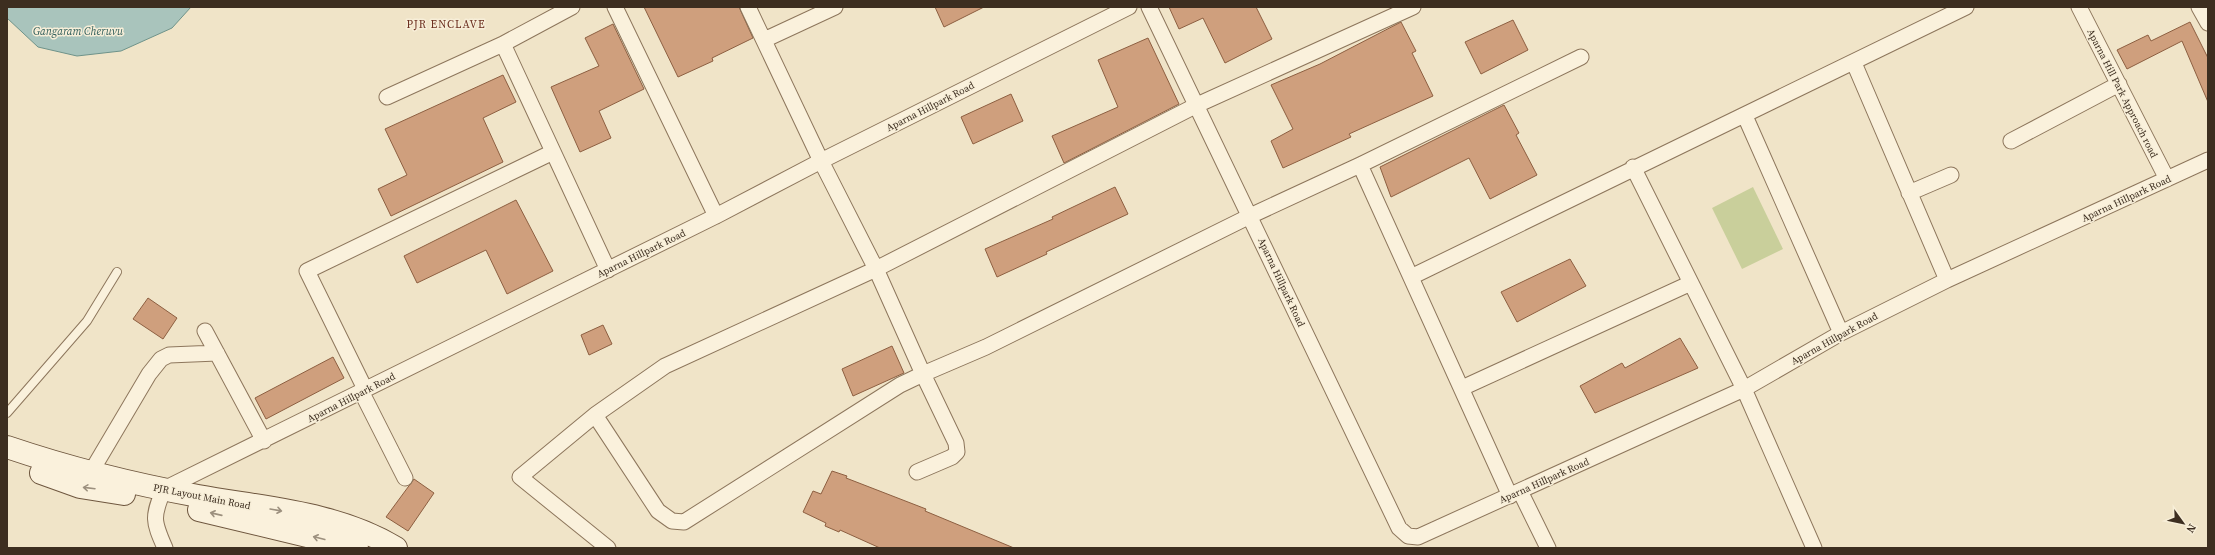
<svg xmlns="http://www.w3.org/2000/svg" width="2215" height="555" font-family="'Source Serif 4',serif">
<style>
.green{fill:#c9cf9b}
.water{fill:#a9c4bc;stroke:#6f938a}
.building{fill:#cf9f7d;stroke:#8d5f41}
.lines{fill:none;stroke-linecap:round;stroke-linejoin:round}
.lane-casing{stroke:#8d765c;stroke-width:10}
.street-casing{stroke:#8d765c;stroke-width:17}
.secondary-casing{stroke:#6f573f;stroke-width:24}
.lane{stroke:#faf1dc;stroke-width:8}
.street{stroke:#faf1dc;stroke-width:15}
.secondary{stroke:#faf1dc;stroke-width:22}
.oneway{stroke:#9c907e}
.labels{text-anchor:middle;stroke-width:3;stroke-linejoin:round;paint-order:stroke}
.street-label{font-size:10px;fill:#3d2e20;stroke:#f7eed8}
.neighbourhood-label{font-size:11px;letter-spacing:1px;fill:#6b2e1e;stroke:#f7eed8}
.water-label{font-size:11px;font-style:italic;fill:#2f5d5a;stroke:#f7eed8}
</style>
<rect width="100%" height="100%" fill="#f0e4c8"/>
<!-- green -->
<path class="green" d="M1753,187L1783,249L1742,269L1712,208Z"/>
<!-- water -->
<path class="water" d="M7,7H191L172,28L121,51L77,56L38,47L7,18Z"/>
<!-- building -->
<path class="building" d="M644,7H739L753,38L712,58L713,61L678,77Z
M935,7H984L944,27Z
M1169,7H1256L1272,39L1225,63L1203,18L1179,29Z
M1513,20L1528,50L1481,74L1465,42Z
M1401,22L1416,51L1412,53L1433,96L1349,134L1351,137L1283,168L1271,141L1293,129L1271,85L1320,64Z
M2190,22L2208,58V102L2182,41L2127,69L2117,50L2148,35L2151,41Z
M613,24L644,89L599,111L611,138L580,152L551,87L599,66L585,38Z
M1148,38L1179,104L1064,163L1052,136L1118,107L1098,60Z
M503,75L516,102L483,118L503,162L391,216L378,189L407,175L385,129Z
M1011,94L1023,121L973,144L961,117Z
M1504,105L1519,133L1516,135L1537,175L1490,199L1469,158L1391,197L1380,167Z
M1115,187L1128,214L1046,252L1047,254L997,277L985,249L1053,219L1052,217Z
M516,200L553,271L507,294L486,250L417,283L404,256Z
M1570,259L1586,286L1517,322L1501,292Z
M148,298L177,318L163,339L133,319Z
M603,325L612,344L589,355L581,335Z
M1680,338L1698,368L1595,413L1580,386L1622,363L1625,368Z
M892,346L904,373L853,396L842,369Z
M333,357L344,378L266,419L255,398Z
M832,471L847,476L846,478L926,509L925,511L1014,548H880L840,530L839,532L825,526L826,523L803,512L813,491L821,494Z
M414,479L434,493L408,531L386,517Z"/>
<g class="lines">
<!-- lane casing -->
<g class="lane-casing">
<path id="lane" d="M7,413L87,321L117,272"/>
</g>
<!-- street casing -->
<g class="street-casing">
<path id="street" d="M615,7L716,216
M1149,7L1399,528L1408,536L1418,537L1744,389L1841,333L1947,280L2208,160
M2079,7L2167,179
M2199,7L2208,23
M764,40L835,7
M503,44L608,270
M1854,63L1947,280
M387,97L503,44L572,7
M1745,116L1841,333
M2011,141L2119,84
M1360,165L1510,496
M1633,167L1744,389L1814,548
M1909,193L1951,175
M1411,277L1966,7
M205,331L264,441
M1462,388L1691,283
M365,389L307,271L553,152
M361,391L405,478
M595,415L658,511L672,521L684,522L900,385L923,374L876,269L821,161L748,7
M91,472L149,374L161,359L169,355L217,353
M917,472L952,457L957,452L956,443L923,374L986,347L1250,216L1360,165L1581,57
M1520,491L1548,548
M165,548C153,521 152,517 164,489L716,216L821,161L1129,7
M608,548L520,477L595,415L665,366L876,269L1197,105L1413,7"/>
</g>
<!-- secondary casing -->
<g class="secondary-casing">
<path id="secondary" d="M7,447C69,468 133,484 198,496C264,508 337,512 396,548
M41,473L80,487L124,494
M199,510L357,548"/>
</g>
<!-- lane -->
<use href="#lane" class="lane"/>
<!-- street -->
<use href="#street" class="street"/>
<!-- secondary -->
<use href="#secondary" class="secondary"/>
</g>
<!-- one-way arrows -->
<defs><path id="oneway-shaft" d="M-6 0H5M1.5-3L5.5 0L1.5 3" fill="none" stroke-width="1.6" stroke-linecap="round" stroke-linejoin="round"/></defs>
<g class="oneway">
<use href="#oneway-shaft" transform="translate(89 488) rotate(-173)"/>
<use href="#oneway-shaft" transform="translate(276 510) rotate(10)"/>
<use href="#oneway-shaft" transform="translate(216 514) rotate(-167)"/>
<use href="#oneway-shaft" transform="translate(319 538) rotate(-166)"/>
</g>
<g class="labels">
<!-- street labels -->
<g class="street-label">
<text transform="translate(2123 93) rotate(63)" y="4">Aparna Hill Park Approach road</text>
<text transform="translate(930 106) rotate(-27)" y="4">Aparna Hillpark Road</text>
<text transform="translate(2126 198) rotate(-25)" y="4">Aparna Hillpark Road</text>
<text transform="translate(641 253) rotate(-26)" y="4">Aparna Hillpark Road</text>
<text transform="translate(1282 282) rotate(65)" y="4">Aparna Hillpark Road</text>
<text transform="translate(1834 338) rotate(-29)" y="4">Aparna Hillpark Road</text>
<text transform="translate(351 397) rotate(-27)" y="4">Aparna Hillpark Road</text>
<text transform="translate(1544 480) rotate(-24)" y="4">Aparna Hillpark Road</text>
<text transform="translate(202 496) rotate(11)" y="4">PJR Layout Main Road</text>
</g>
<!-- neighbourhood labels -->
<g class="neighbourhood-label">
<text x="446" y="28">PJR ENCLAVE</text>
</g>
<!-- water labels -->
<g class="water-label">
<text x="78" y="35">Gangaram Cheruvu</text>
</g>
</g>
<!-- border -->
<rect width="2215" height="555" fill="none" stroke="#3d2e20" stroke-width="16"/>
<!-- north arrow -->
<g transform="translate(2183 523) rotate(123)" stroke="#f7eed8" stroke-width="3" paint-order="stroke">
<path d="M0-3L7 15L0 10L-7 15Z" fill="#3d2e20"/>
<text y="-6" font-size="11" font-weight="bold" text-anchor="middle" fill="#3d2e20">N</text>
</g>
</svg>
